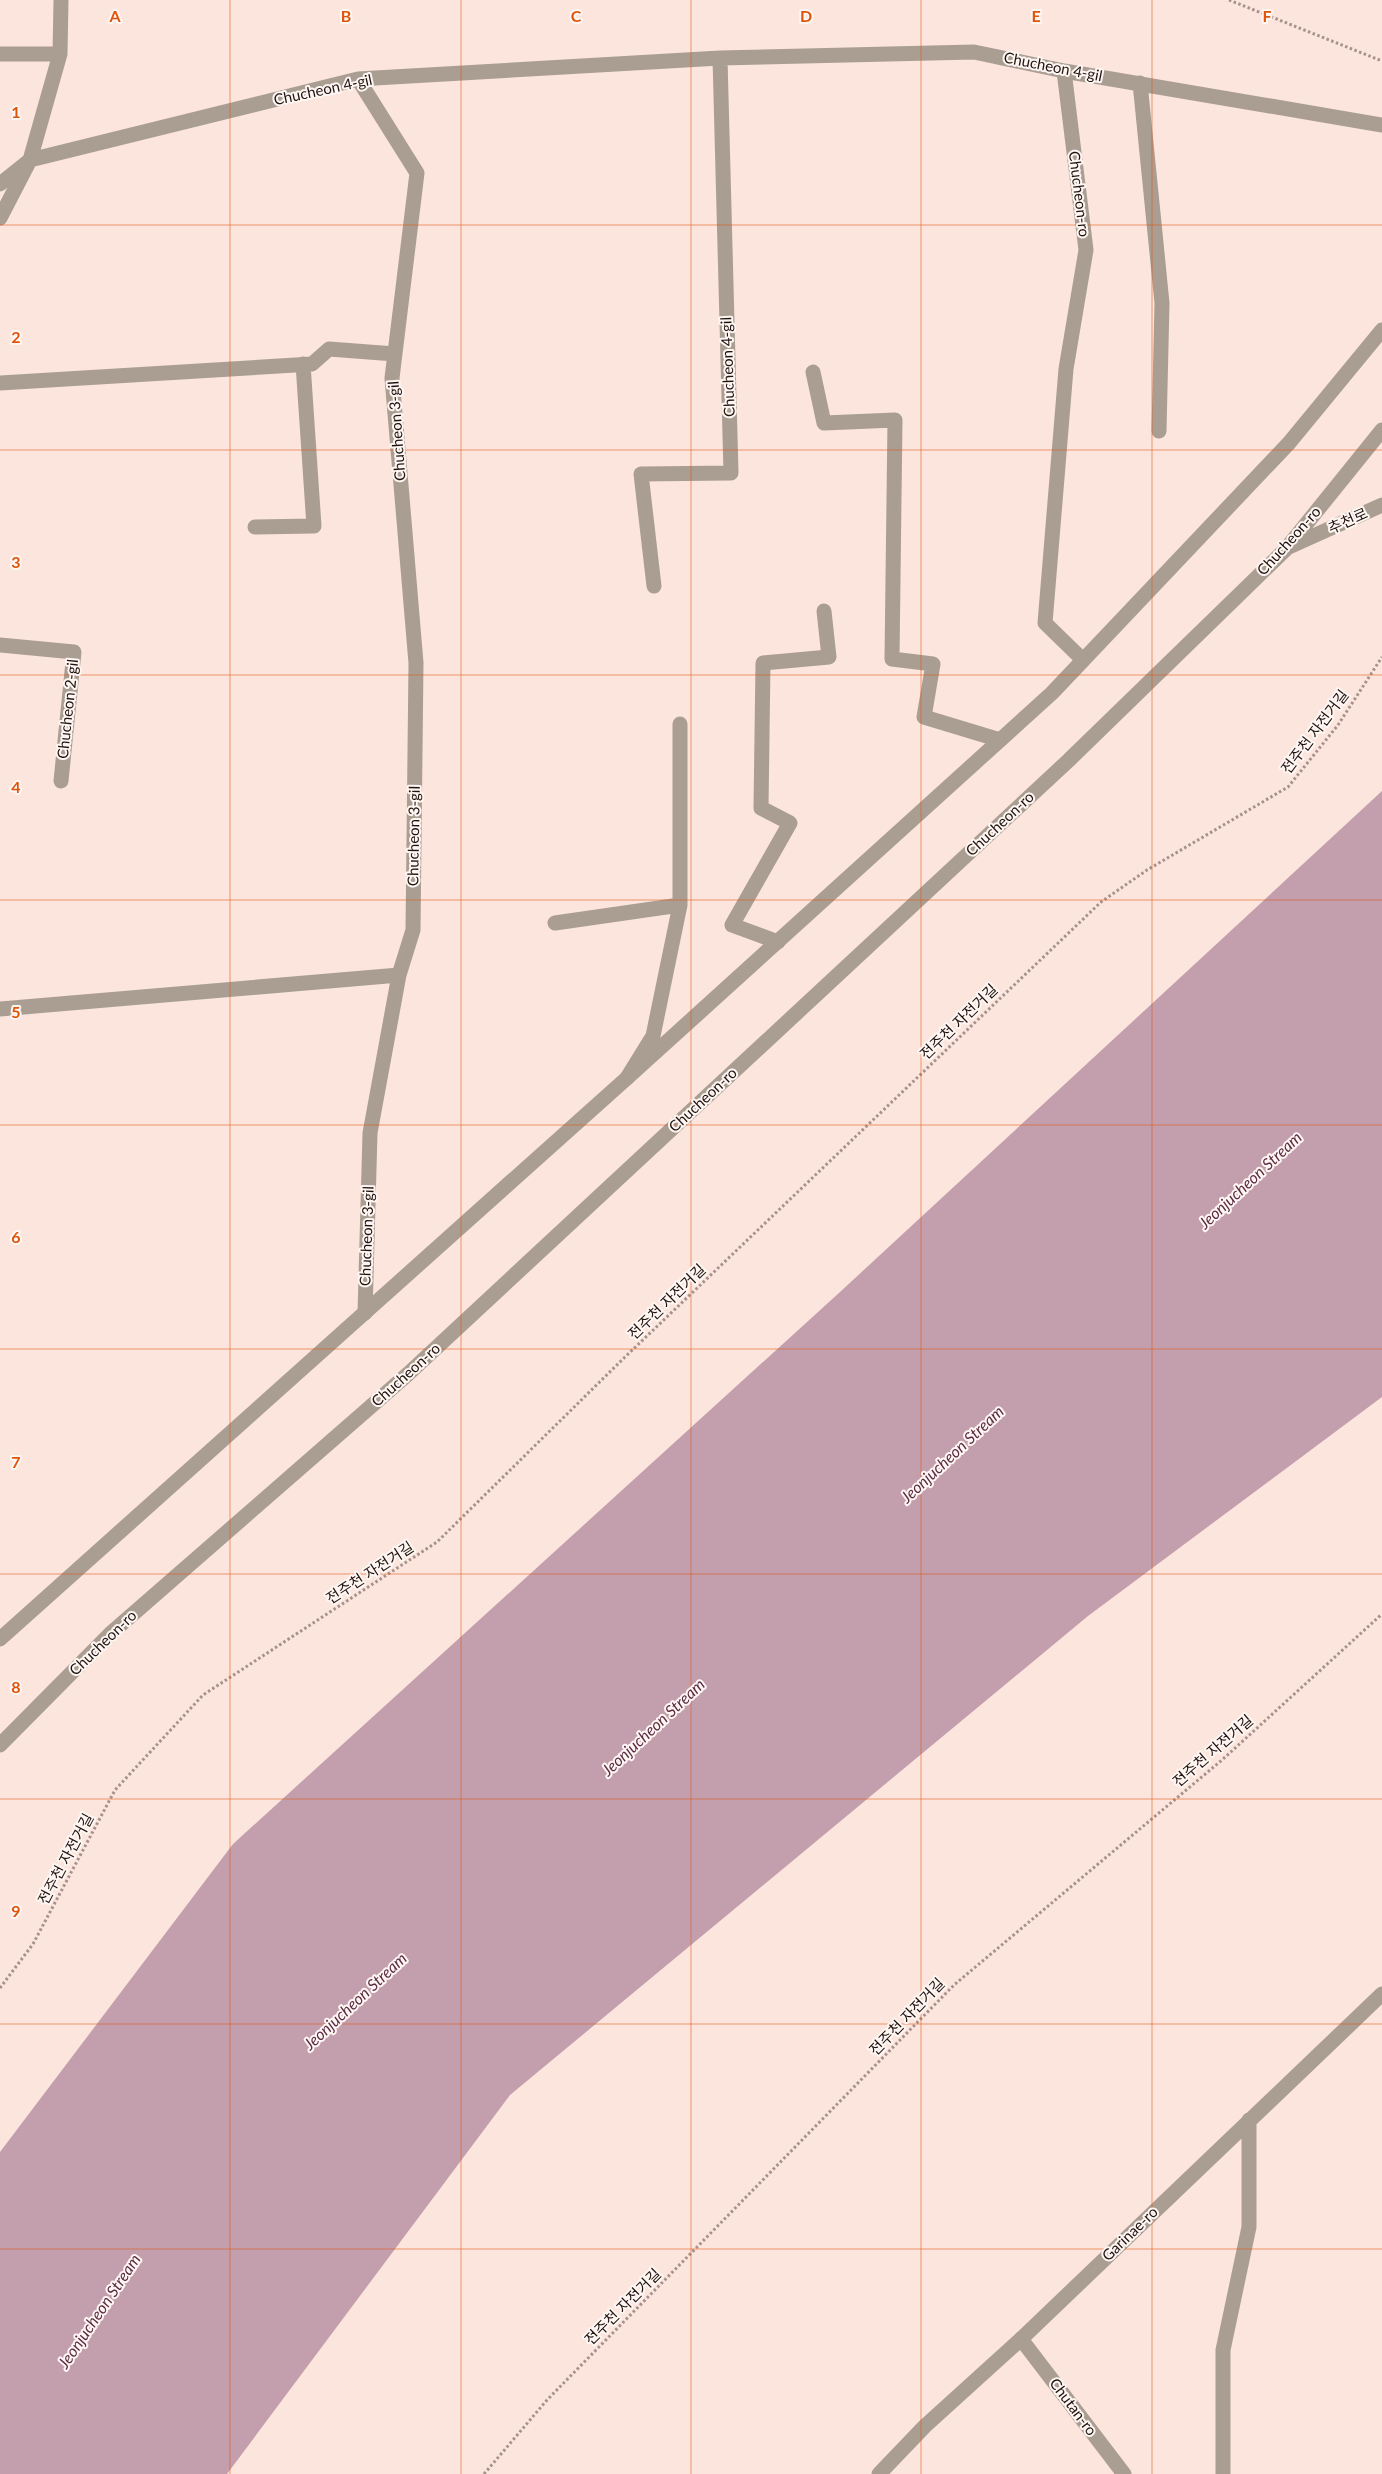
<svg xmlns="http://www.w3.org/2000/svg" width="1382" height="2474" font-family="Lato,'Noto Sans KR',sans-serif">
<style>
.water{fill:#c39fae}
.lines{fill:none;stroke-linecap:round;stroke-linejoin:round}
.path{stroke:#a5928c;stroke-width:3;stroke-dasharray:2.5 2.5;stroke-linecap:butt}
.service{stroke:#aa9e93;stroke-width:15}
.minor{stroke:#aa9e93;stroke-width:15}
.tertiary{stroke:#aa9e93;stroke-width:15}
.grid{fill:none;stroke:#de560c;stroke-width:1;stroke-opacity:0.55}
.labels{text-anchor:middle;stroke-width:4;stroke-linejoin:round;paint-order:stroke}
.street-label{font-size:15px;fill:#20130e;stroke:#fef6f3}
.water-label{font-size:16px;font-style:italic;fill:#5b2b43;stroke:#fef6f3}
.grid-label{font-size:16px;text-anchor:middle;font-weight:bold;fill:#de560c;stroke:#fef6f3;stroke-width:4;stroke-linejoin:round;paint-order:stroke}
</style>
<rect width="100%" height="100%" fill="#fce5dd"/>
<!-- water -->
<path class="water" d="M1382,791V1397L1088,1616L510,2095L227,2474H0V2152L233,1844L840,1292Z"/>
<g class="lines">
<!-- path -->
<path class="path" d="M1229,0L1382,61
M0,1988L33,1944L115,1790L203,1695L437,1542L625,1357L1101,902L1147,870L1288,787L1338,725L1382,657
M484,2474L547,2400L954,1985L1222,1760L1382,1614"/>
<!-- service -->
<path class="service" d="M0,1639L627,1078L1052,693L1289,443L1382,330"/>
<!-- minor -->
<path class="minor" d="M0,54H60
M1064,71L1086,250L1066,369L1045,623L1083,660
M358,79L417,173L392,378L416,663L413,930L399,975L370,1133L365,1313
M1140,83L1162,303L1159,431
M0,184L30,160L358,79L720,58L974,52L1064,71L1382,125
M0,218L30,160L60,54L61,0
M813,372L824,423L895,420L892,659L933,664L924,717L1000,740
M0,383L312,364L329,349L395,354
M255,527L314,526L303,364
M1289,547L1382,505
M654,586L641,474L731,473L720,58
M0,645L74,652L61,781
M555,923L680,905
M778,942L732,925L790,823L761,808L763,663L829,657L824,611
M0,1009L399,975
M627,1078L653,1036L680,905V724
M0,1745L110,1634L408,1374L1069,760L1286,549L1382,430
M1021,2339L1124,2474"/>
<!-- tertiary -->
<path class="tertiary" d="M879,2474L925,2426L1021,2339L1382,1994
M1223,2474V2350L1249,2227V2120"/>
</g>
<!-- grid -->
<path class="grid" d="M230,0V2474M461,0V2474M691,0V2474M921,0V2474M1152,0V2474M0,225H1382M0,450H1382M0,675H1382M0,900H1382M0,1125H1382M0,1349H1382M0,1574H1382M0,1799H1382M0,2024H1382M0,2249H1382"/>
<g class="labels">
<!-- street labels -->
<g class="street-label">
<text transform="translate(1053 67) rotate(11)" y="5">Chucheon 4-gil</text>
<text transform="translate(323 90) rotate(-12)" y="5">Chucheon 4-gil</text>
<text transform="translate(1079 194) rotate(83)" y="5">Chucheon-ro</text>
<text transform="translate(728 367) rotate(-92)" y="5">Chucheon 4-gil</text>
<text transform="translate(397 431) rotate(-94)" y="5">Chucheon 3-gil</text>
<text transform="translate(1348 521) rotate(-24)" y="5">추천로</text>
<text transform="translate(1289 541) rotate(-48)" y="5">Chucheon-ro</text>
<text transform="translate(68 709) rotate(-84)" y="5">Chucheon 2-gil</text>
<text transform="translate(1315 732) rotate(-53)" y="5">전주천 자전거길</text>
<text transform="translate(1000 824) rotate(-43)" y="5">Chucheon-ro</text>
<text transform="translate(414 836) rotate(-89)" y="5">Chucheon 3-gil</text>
<text transform="translate(959 1022) rotate(-44)" y="5">전주천 자전거길</text>
<text transform="translate(703 1100) rotate(-43)" y="5">Chucheon-ro</text>
<text transform="translate(367 1236) rotate(-88)" y="5">Chucheon 3-gil</text>
<text transform="translate(667 1302) rotate(-44)" y="5">전주천 자전거길</text>
<text transform="translate(406 1375) rotate(-42)" y="5">Chucheon-ro</text>
<text transform="translate(370 1573) rotate(-33)" y="5">전주천 자전거길</text>
<text transform="translate(103 1643) rotate(-44)" y="5">Chucheon-ro</text>
<text transform="translate(1213 1751) rotate(-41)" y="5">전주천 자전거길</text>
<text transform="translate(66 1859) rotate(-62)" y="5">전주천 자전거길</text>
<text transform="translate(907 2017) rotate(-46)" y="5">전주천 자전거길</text>
<text transform="translate(1130 2234) rotate(-44)" y="5">Garinae-ro</text>
<text transform="translate(623 2307) rotate(-45)" y="5">전주천 자전거길</text>
<text transform="translate(1073 2407) rotate(53)" y="5">Chutan-ro</text>
</g>
<!-- water labels -->
<g class="water-label">
<text transform="translate(1250 1180) rotate(-43)" y="6">Jeonjucheon Stream</text>
<text transform="translate(952 1454) rotate(-43)" y="6">Jeonjucheon Stream</text>
<text transform="translate(653 1727) rotate(-43)" y="6">Jeonjucheon Stream</text>
<text transform="translate(355 2001) rotate(-43)" y="6">Jeonjucheon Stream</text>
<text transform="translate(99 2311) rotate(-56)" y="6">Jeonjucheon Stream</text>
</g>
</g>
<g class="grid-label">
<text x="115" y="22">A</text>
<text x="346" y="22">B</text>
<text x="576" y="22">C</text>
<text x="806" y="22">D</text>
<text x="1036" y="22">E</text>
<text x="1267" y="22">F</text>
<text x="16" y="118">1</text>
<text x="16" y="343">2</text>
<text x="16" y="568">3</text>
<text x="16" y="793">4</text>
<text x="16" y="1018">5</text>
<text x="16" y="1243">6</text>
<text x="16" y="1468">7</text>
<text x="16" y="1693">8</text>
<text x="16" y="1917">9</text>
</g>
</svg>
